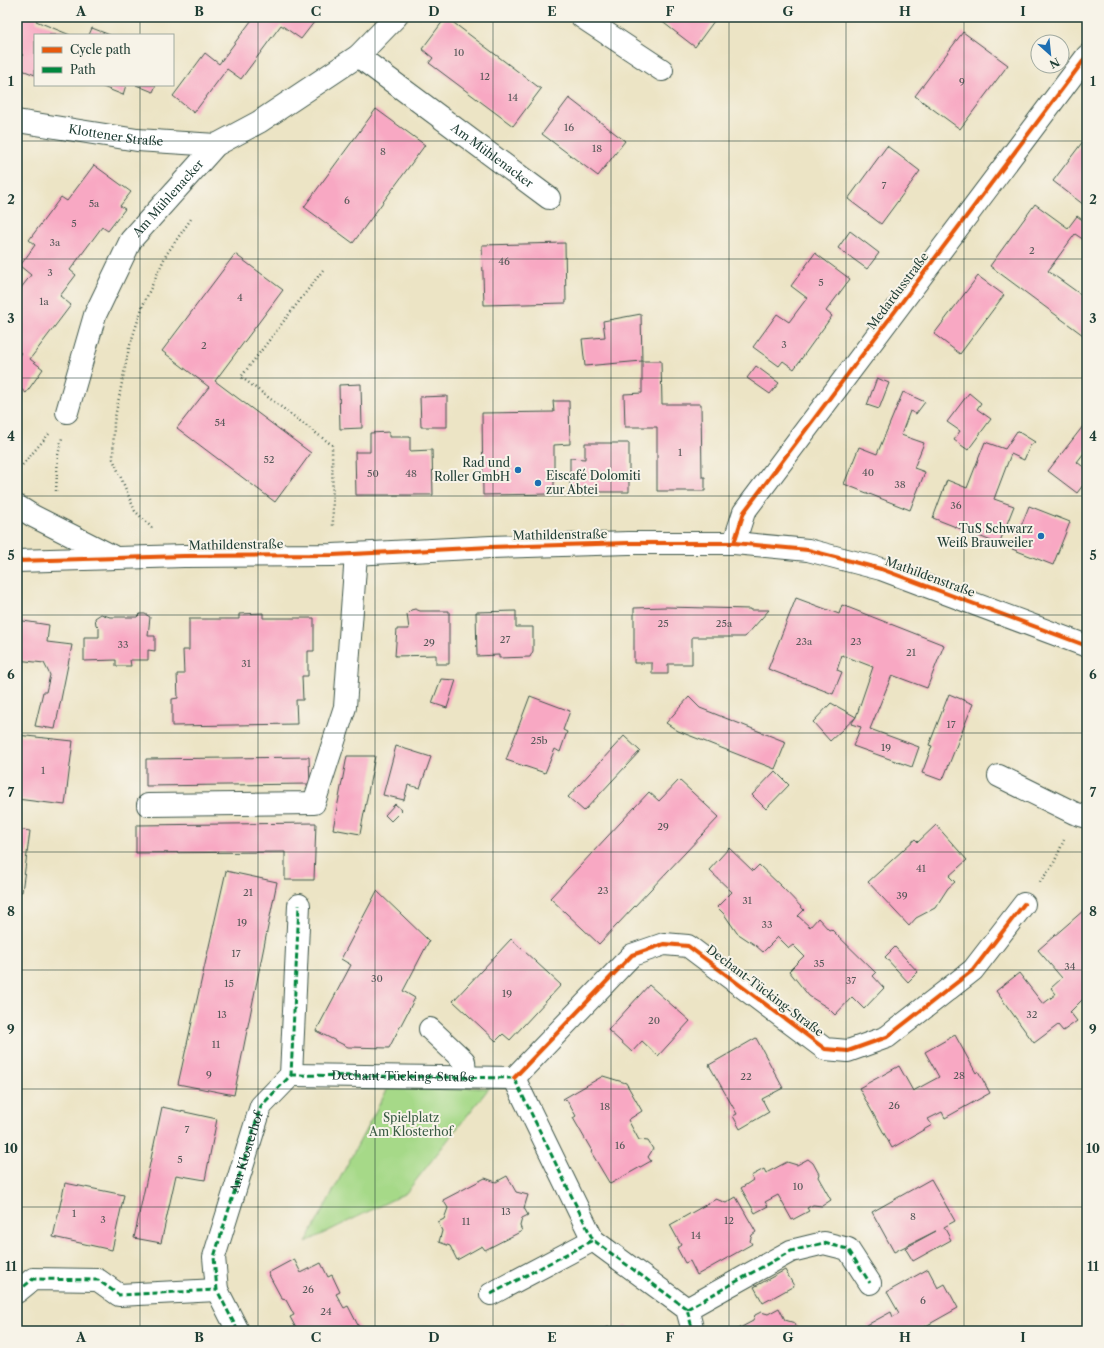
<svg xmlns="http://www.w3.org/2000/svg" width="1104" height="1348" font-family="'Libre Caslon Text',serif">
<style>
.green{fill:#a6d988;stroke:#628b5e}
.building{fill:#f8a8c3}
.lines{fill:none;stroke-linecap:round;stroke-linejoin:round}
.minor-casing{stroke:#3e564a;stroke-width:24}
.path{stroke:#3e564a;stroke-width:2.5;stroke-dasharray:1 3;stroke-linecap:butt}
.minor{stroke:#fff;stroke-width:22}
.quiet{stroke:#00873e;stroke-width:3;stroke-dasharray:6 3;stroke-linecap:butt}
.cycleway-casing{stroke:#f7f3e8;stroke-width:6}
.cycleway{stroke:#e8590c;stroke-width:4}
.grid{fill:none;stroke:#1f3d34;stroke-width:1;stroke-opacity:0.55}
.poi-dot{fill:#1f6fb2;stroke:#f7f3e8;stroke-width:1.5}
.labels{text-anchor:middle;stroke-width:4;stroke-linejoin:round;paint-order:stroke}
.number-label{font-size:10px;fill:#555858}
.street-label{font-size:12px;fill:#1f3d34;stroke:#f7f3e8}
.poi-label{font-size:12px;fill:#1f3d34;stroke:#f7f3e8;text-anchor:end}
.park-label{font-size:12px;fill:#3a5c45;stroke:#f7f3e8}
.neatline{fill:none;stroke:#1f3d34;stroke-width:1.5}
.grid-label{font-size:13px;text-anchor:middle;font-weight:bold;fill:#1f3d34}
</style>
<rect width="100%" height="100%" fill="#f7f3e8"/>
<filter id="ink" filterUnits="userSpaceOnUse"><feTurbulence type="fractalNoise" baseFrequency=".025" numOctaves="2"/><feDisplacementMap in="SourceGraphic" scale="8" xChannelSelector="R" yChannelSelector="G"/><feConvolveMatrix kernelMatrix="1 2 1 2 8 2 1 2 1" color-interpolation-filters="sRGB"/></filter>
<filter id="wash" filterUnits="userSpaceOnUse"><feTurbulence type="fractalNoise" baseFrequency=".012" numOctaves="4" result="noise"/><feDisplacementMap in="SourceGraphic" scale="16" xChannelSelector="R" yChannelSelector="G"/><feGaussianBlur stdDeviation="0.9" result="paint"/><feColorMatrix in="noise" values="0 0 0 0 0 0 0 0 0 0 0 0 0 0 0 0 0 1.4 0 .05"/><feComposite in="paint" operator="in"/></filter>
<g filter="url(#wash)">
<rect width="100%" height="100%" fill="#ece4c5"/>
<!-- green -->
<path class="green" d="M389,1086L489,1088L406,1193L306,1242Z"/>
<g id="blocks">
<!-- building -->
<path class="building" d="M17,17H38L36,21L70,35H35V75L17,68L23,55L17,53Z
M254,17H318L301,39L281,25L241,79L227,69L194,113L173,96L205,53L219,64Z
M446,17L541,89L513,126L429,63L433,58L422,49Z
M656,17H717L695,47Z
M92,28L110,35H89Z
M963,32L1008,65L960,129L915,96Z
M98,85H126L123,95Z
M136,85H156L153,92Z
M569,98L625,141L598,176L542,134Z
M376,109L425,145L353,243L304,207Z
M1087,136V201L1084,205L1053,181Z
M887,146L920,171L881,224L848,199Z
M94,165L131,192L120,206L125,209L108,231L102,227L70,270L76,275L60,296L71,305L30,359L43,369L26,393L17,386V358L21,353L17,350V293L31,275L20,266L35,245L29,240L61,197L67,201Z
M1035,204L1068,228L1077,216L1085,222L1087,220V242L1075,234L1048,271L1087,299V338L990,266Z
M850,231L879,253L867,269L838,248Z
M565,243L566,303L484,305L482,245Z
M815,253L850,279L826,311L832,316L794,369L783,361L779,366L753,347L777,314L789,322L807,298L791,286Z
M235,254L283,290L215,381L311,453L275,502L177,428L209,387L162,351Z
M978,276L1004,295L960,354L934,334Z
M641,314L642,361H661L662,404H701L702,477H705V491H657V427H625L624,394L642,393V361L585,366L582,339L605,337L603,321Z
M756,366L779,383L770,394L747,378Z
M877,378L889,383L879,409L867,405Z
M361,384L362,428L340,429L339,385Z
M903,392L925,402L916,414L910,411L901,435L924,443L914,468L925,472L910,510L844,484L859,447L877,454Z
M969,393L981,403L977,409L991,419L968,450L954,440L960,431L947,422Z
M447,396V427H421L420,397Z
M553,401H569L570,444L554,445V494L483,495L482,413L554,412Z
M1087,421V449L1077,462L1087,470V480L1077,493L1048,471Z
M1017,431L1035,442L1030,446L1024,460L1011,454L994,499L1014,506L999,544L933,518L947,480L967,488L985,442L1005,449Z
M389,432V437H410V451L432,450L433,495H356L355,452H370V433Z
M585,443H629V492H585V488L570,487V458L585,459Z
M1029,506L1070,522L1053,565L1012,549Z
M796,598L839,614L842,605L944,645L927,688L892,675L870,729L919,747L912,767L853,746L861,727L851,724L856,717L830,741L813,722L831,703L856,717L873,667L842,655L837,670L842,672L833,694L768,669Z
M666,607L750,609V610H769L745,637H692V664H668V674H652V663H634V608Z
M415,609L420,611H449V664H436V655L395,656L397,629H409L407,614L411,610Z
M516,611V627H533V651L530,657L499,658V655L477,656L476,612Z
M263,613V618H314V651H308V676H302L303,700H296L297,724L172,726V699L178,698L177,674H184L183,650H189V619H239V614Z
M101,614L110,617H137L140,614H145L150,617L148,636H155V651L148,650V660H130L131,666H116V660L84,661V637H99V628L96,625L95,618Z
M17,620L49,625L47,642L72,645L55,729L35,726L43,692H46L50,675L44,663L17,660Z
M441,679L456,680L447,708L432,703Z
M949,694L973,704L944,777L941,780L922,773L932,746L929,745Z
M530,696L570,711L563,730L567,732L560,752L555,749L545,773L506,760Z
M689,697L700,708L786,742L775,769L678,731L666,723Z
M17,735L73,741L65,805L17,799Z
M624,736L640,751L584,811L568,797Z
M396,746L431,757L420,788L408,785L404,800L383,795Z
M347,756H375L360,834L333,829Z
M309,757L310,784L146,786V759Z
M775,771L789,785L766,809L752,795Z
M679,780L719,817L599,944L550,898L649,792L659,801Z
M395,804L402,810L391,821L385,815Z
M316,823L314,880H285V852L136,853V825Z
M936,825L967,860L949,876L955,882L948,888L935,908L916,918L909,926L868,882L915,839L918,842Z
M17,829L30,831L22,892L17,891Z
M729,848L753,871L759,865L782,887L804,910L798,916L810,927L818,918L829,930L831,929L876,973L873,976L884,988L864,1009L852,997L835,1015L828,1008L809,996L789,971L804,956L793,945L789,948L778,937L763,952L755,945L737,933L724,914L717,907L732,892L709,870Z
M226,871L277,882L234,1095L178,1084Z
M377,891L429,941L403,991L415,998L389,1048L348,1047L316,1031L351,965L341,959Z
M1084,910L1087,914V995L1070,1012L1077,1021L1063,1031L1058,1025L1034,1043L996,991L1019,973L1043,1004L1056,994L1051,988L1062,978L1038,950Z
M511,939L561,985L510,1040L503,1034L496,1041L453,1001Z
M895,947L918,972L908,982L885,957Z
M649,985L690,1021L658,1056L642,1041L632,1052L608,1030Z
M955,1035L976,1073L978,1071L990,1093L945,1118L942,1112L928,1119L932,1125L892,1148L859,1088L899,1066L913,1091L939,1077L925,1052Z
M756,1038L783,1088L762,1099L769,1112L740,1129L733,1116L737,1114L709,1065Z
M603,1076L626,1083L642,1111L628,1120L639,1140L648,1141L653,1149L648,1157L651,1161L610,1184L591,1152L592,1151L573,1118L576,1116L566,1099L564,1101L563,1099Z
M162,1107L217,1119L205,1180L176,1175L161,1243L134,1238Z
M808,1159L813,1163L819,1174L818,1177L831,1200L822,1206L813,1205L807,1208L809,1211L792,1220L778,1195L765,1202L768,1206L755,1213L741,1188L753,1180L751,1176L764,1169L766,1173L787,1162L797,1165Z
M507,1176L516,1192L528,1195L524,1208L528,1215L522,1218L520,1226L522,1231L485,1250L482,1246L457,1260L450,1246L439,1242L442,1231L438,1222L444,1219L448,1208L443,1200L485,1178L496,1182Z
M931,1179L955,1221L944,1227L951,1240L913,1261L905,1248L936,1231L894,1252L872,1212Z
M65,1183L124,1195L112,1250L53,1237Z
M736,1197L756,1232L752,1235L750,1241L752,1244L697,1275L690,1261L685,1263L677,1248L681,1245L670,1225L716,1199L726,1203Z
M294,1259L301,1273L321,1263L328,1277L332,1275L340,1292L336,1294L344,1308L348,1306L361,1331L297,1330L290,1317L294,1315L286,1300L282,1299L268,1273Z
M928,1269L938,1288L945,1284L958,1308L917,1331H871L867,1325L891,1312L893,1317L899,1313L887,1292Z
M785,1270L794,1286L763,1303L754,1287Z
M779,1308L785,1320L795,1323L799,1331H739L738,1329L753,1321L755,1315L761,1312L768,1314Z
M627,1326L630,1331H618Z
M608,1327L616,1331H601Z"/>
</g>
</g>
<g filter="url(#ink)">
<use href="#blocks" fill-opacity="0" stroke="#3e564a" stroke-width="1"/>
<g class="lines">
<!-- minor casing -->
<g class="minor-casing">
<g id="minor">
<path d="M582,17L662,70"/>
<path id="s1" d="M358,56L549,198"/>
<path id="s2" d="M17,121L137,140L216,145"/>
<path id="s3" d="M67,412L95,315L131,240L216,145L259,122L358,56L396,17"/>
<path d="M17,506L33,516L112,556"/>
<path d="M734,543L744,512L1087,56"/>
<path d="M17,561L184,556L333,555L491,547L629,543H734L808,550L881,569L1087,646"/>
<path d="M999,776L1074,813L1087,817"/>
<path d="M148,805L314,803L345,707L356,554"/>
<path d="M430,1029L464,1061L465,1077"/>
<path d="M291,1075L514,1078L593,1240L687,1309L693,1331"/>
<path d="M514,1078L632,955L664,944L688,946L825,1049L848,1051L887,1037L973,970L1024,904"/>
<path d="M17,1292L33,1279L98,1280L119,1295L217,1290"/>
<path d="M491,1294L593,1240"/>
<path d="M687,1309L791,1251L824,1243L848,1249L870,1283"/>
<path d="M238,1331L217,1290L214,1257L261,1106L291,1075L299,905"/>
</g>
</g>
<!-- path -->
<path class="path" d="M323,270L241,377L332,445L333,526
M17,471L49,434
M56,491L58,455L62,438
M152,528L135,511L113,459L114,422L129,348L143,305L166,255L191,219
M1040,882L1053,865L1064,840"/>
<!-- minor -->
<use href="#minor" class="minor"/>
<!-- quiet -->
<g class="quiet">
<path id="s4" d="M291,1075L514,1078L593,1240L687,1309L693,1331"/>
<path d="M17,1292L33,1279L98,1280L119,1295L217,1290"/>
<path d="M491,1294L593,1240"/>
<path d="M687,1309L791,1251L824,1243L848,1249L870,1283"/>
<path id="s5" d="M238,1331L217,1290L214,1257L261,1106L291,1075L299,905"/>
</g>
<!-- cycleway casing -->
<g class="cycleway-casing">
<path id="cycleway" d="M734,543L744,512L1087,56
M17,561L184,556L333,555L491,547L629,543H734L808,550L881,569L1087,646
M514,1078L632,955L664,944L688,946L825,1049L848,1051L887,1037L973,970L1024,904"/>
</g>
<!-- cycleway -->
<use href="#cycleway" class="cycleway"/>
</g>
</g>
<!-- grid -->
<path class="grid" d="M140,17V35M258,17V1331M375,17V1331M493,17V1331M611,17V1331M729,17V1331M846,17V1331M964,17V1331M140,85V1331M17,141H1087M17,259H1087M17,378H1087M17,496H1087M17,615H1087M17,733H1087M17,852H1087M17,970H1087M17,1089H1087M17,1207H1087"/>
<!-- markers -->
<g class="poi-dot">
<circle cx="518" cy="470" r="4"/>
<circle cx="538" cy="483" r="4"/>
<circle cx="1041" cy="536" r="4"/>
</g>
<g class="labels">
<!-- number labels -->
<g class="number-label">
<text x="459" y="56">10</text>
<text x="485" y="80">12</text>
<text x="962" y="85">9</text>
<text x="513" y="101">14</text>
<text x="569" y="131">16</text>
<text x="597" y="152">18</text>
<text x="383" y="155">8</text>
<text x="884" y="189">7</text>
<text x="347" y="204">6</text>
<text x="94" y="207">5a</text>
<text x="74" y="227">5</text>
<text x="55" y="246">3a</text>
<text x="1032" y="254">2</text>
<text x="504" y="265">46</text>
<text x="50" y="276">3</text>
<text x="821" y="286">5</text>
<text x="240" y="301">4</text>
<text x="44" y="305">1a</text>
<text x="784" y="348">3</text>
<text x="204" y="349">2</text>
<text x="220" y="426">54</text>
<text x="680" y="456">1</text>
<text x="269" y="463">52</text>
<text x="868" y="476">40</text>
<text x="373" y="477">50</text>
<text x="411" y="477">48</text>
<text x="900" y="488">38</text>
<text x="956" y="509">36</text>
<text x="663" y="627">25</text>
<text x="724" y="627">25a</text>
<text x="505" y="643">27</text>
<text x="804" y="645">23a</text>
<text x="856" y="645">23</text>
<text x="429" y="646">29</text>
<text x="123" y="648">33</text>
<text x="911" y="656">21</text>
<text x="246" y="667">31</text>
<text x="951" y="728">17</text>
<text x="539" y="744">25b</text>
<text x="886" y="751">19</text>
<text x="43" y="774">1</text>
<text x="663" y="830">29</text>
<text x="921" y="872">41</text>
<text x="603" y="894">23</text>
<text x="248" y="896">21</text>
<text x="902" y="899">39</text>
<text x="747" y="904">31</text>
<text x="242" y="926">19</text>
<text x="767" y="928">33</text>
<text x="236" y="957">17</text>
<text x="819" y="967">35</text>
<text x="1070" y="970">34</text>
<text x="377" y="982">30</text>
<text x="851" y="984">37</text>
<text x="229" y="987">15</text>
<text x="507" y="997">19</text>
<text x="222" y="1018">13</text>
<text x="1032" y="1018">32</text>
<text x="654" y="1024">20</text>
<text x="216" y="1048">11</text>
<text x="209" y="1078">9</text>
<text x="959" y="1079">28</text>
<text x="746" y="1080">22</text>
<text x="894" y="1109">26</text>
<text x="605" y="1110">18</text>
<text x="187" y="1133">7</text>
<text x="620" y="1149">16</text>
<text x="180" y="1163">5</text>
<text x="798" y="1190">10</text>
<text x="506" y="1215">13</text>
<text x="74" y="1217">1</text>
<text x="913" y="1220">8</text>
<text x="103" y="1223">3</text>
<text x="729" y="1224">12</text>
<text x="466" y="1225">11</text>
<text x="696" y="1239">14</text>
<text x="308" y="1293">26</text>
<text x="923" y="1304">6</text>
<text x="326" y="1315">24</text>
</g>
<!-- street labels -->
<g class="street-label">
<text dy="4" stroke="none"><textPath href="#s2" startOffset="100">Klottener Straße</textPath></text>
<text dy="4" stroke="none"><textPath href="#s1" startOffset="167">Am Mühlenacker</textPath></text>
<text dy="4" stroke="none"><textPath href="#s3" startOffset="240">Am Mühlenacker</textPath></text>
<text transform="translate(898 291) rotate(-53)" y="4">Medardusstraße</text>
<text transform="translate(560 535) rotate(-1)" y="4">Mathildenstraße</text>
<text transform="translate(236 545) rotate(-1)" y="4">Mathildenstraße</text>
<text transform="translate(930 577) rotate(20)" y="4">Mathildenstraße</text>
<text transform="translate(765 991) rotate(37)" y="4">Dechant-Tücking-Straße</text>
<text dy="4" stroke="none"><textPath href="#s4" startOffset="112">Dechant-Tücking-Straße</textPath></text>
<text dy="4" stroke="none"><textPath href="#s5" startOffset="189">Am Klosterhof</textPath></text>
</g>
<!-- poi labels -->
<g class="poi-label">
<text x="510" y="467">Rad und<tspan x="510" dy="14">Roller GmbH</tspan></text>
<text x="546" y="480" text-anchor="start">Eiscafé Dolomiti<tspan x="546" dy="14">zur Abtei</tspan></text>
<text x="1033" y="533">TuS Schwarz<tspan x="1033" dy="14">Weiß Brauweiler</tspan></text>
</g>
<!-- park labels -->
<g class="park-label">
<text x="411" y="1122">Spielplatz<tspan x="411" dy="14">Am Klosterhof</tspan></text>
</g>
</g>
<!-- margin -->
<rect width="1104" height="1348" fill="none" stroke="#f7f3e8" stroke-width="44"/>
<!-- legend -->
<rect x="34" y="34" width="140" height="52" fill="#f7f3e8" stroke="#a1aaa0"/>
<rect x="42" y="47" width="20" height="6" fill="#e8590c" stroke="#a1aaa0"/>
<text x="70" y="54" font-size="12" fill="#1f3d34">Cycle path</text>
<rect x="42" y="67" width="20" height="6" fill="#00873e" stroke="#a1aaa0"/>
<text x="70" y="74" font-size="12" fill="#1f3d34">Path</text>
<!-- north arrow -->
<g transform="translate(1050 54) rotate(153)"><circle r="19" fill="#f7f3e8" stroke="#a1aaa0"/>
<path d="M0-3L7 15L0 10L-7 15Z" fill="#1f6fb2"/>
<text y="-6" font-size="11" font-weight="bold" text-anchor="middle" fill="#1f3d34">N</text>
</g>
<rect x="22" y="22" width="1060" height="1304" class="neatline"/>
<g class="grid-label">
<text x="81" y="16">A</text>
<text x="199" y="16">B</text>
<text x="316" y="16">C</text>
<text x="434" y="16">D</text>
<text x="552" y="16">E</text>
<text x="670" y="16">F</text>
<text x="788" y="16">G</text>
<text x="905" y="16">H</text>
<text x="1023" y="16">I</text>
<text x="11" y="86">1</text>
<text x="1093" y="86">1</text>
<text x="11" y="204">2</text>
<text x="1093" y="204">2</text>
<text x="11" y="323">3</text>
<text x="1093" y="323">3</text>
<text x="11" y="441">4</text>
<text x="1093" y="441">4</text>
<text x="11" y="560">5</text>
<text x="1093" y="560">5</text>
<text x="11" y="679">6</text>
<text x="1093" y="679">6</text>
<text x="11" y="797">7</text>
<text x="1093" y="797">7</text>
<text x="11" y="916">8</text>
<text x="1093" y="916">8</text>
<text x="11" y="1034">9</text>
<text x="1093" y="1034">9</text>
<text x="11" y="1153">10</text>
<text x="1093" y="1153">10</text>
<text x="11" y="1271">11</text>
<text x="1093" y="1271">11</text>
<text x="81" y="1342">A</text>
<text x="199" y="1342">B</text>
<text x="316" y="1342">C</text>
<text x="434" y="1342">D</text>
<text x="552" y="1342">E</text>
<text x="670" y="1342">F</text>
<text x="788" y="1342">G</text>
<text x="905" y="1342">H</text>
<text x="1023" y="1342">I</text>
</g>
</svg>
